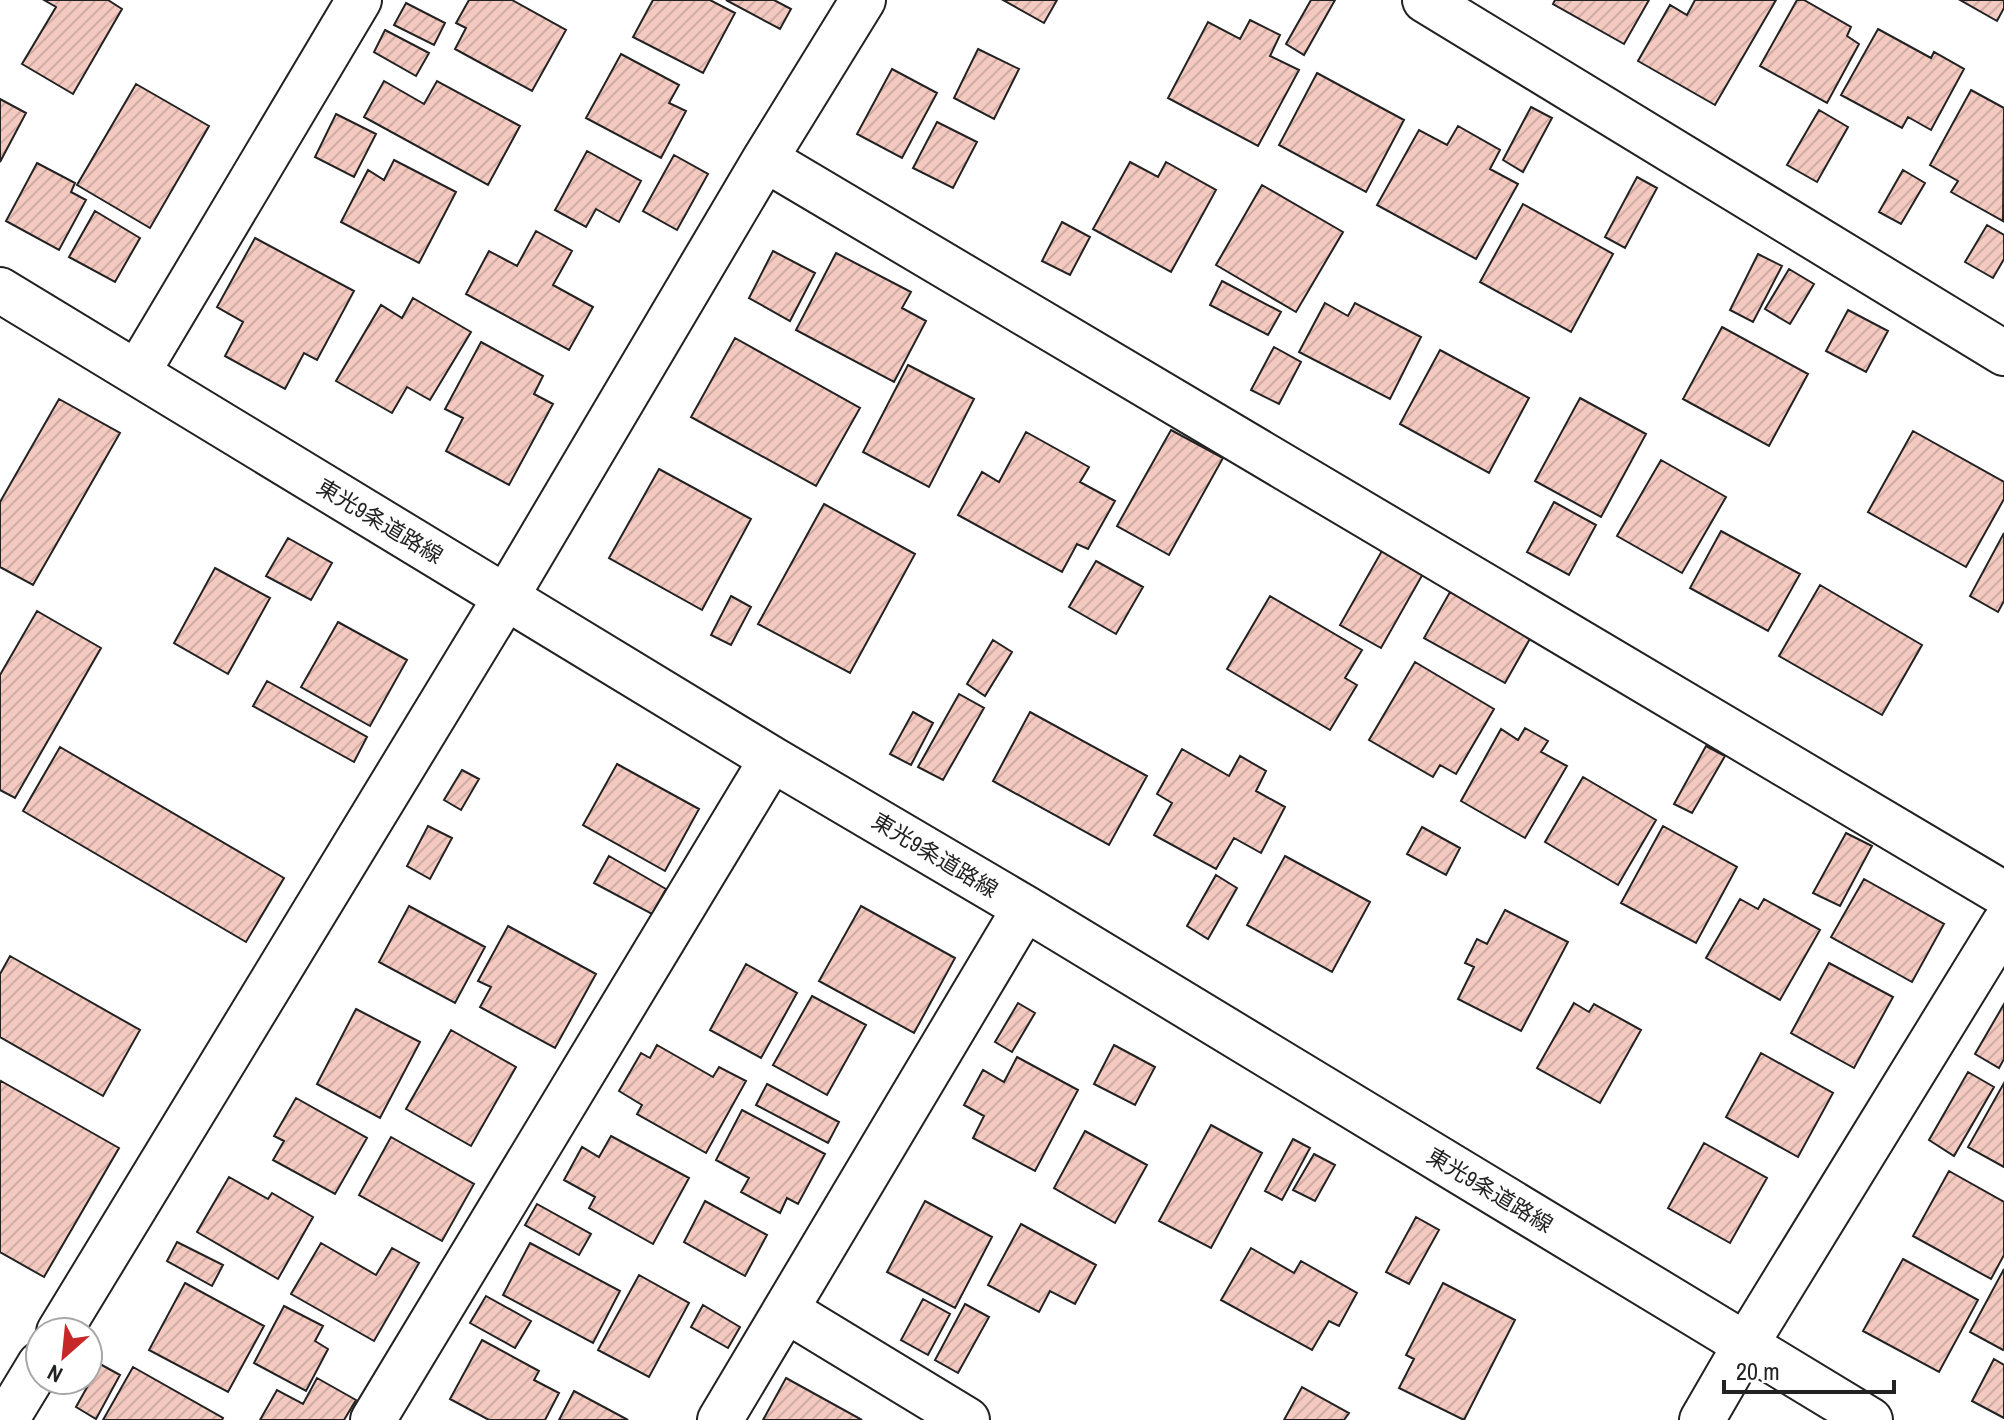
<svg xmlns="http://www.w3.org/2000/svg" width="2004" height="1420" font-family="'Archivo Narrow','Noto Sans JP',sans-serif">
<style>
.building{fill:url(#building-hatch);stroke:#222;stroke-width:2}
.lines{fill:none;stroke-linecap:round;stroke-linejoin:round}
.minor-casing{stroke:#222;stroke-width:48}
.minor{stroke:#fff;stroke-width:44}
.labels{text-anchor:middle;stroke-width:6;stroke-linejoin:round;paint-order:stroke}
.street-label{font-size:22px;fill:#222;stroke:#fff}
</style>
<defs>
<pattern id="building-hatch" width="6" height="6" patternUnits="userSpaceOnUse" patternTransform="scale(2)"><rect width="6" height="6" fill="#f3c9c0"/><path d="M-1 1l2-2M0 6l6-6M5 7l2-2" fill="none" stroke="#d0aca5"/></pattern>
</defs>
<rect width="100%" height="100%" fill="#fff"/>
<!-- building -->
<path class="building" d="M44,0H108L122,9L73,94L22,64L56,7Z
M469,0H512L566,30L532,91L455,49L466,28L456,23Z
M653,0H710L735,13L703,73L633,37Z
M726,0H774L791,9L780,29Z
M1003,0H1057L1044,23Z
M1311,0H1335L1304,55L1286,44Z
M1555,0H1649L1624,44L1553,4Z
M1695,0H1776L1715,105L1638,61L1670,5L1687,15Z
M1797,0H1804L1851,27L1847,36L1859,44L1827,103L1760,66Z
M1960,0H2004V8L1997,21Z
M406,3L445,23L434,45L394,25Z
M1250,20L1280,35L1270,56L1299,70L1258,146L1168,98L1208,22L1240,39Z
M1878,29L1931,58L1934,52L1964,69L1931,130L1908,117L1902,128L1841,95Z
M385,30L429,53L416,76L374,52Z
M978,49L1019,69L994,119L954,98Z
M621,54L679,85L669,103L686,111L661,158L586,118Z
M892,69L937,93L902,158L857,134Z
M1317,73L1404,120L1366,192L1279,145Z
M384,81L424,104L437,81L520,126L488,185L364,117Z
M136,84L209,126L150,228L77,185Z
M1971,90L2004,108L2003,221L1951,192L1958,181L1930,165Z
M0,99L26,113L0,162Z
M1531,107L1552,118L1523,172L1503,160Z
M1819,110L1848,127L1817,182L1787,165Z
M336,114L376,134L354,177L315,157Z
M937,122L977,142L953,188L913,168Z
M1458,126L1500,150L1490,169L1518,184L1476,259L1377,205L1419,130L1447,145Z
M587,151L641,181L619,222L596,209L586,227L555,210Z
M674,155L708,174L677,230L643,211Z
M394,160L456,192L419,263L341,222L368,170L384,180Z
M1130,162L1158,177L1166,162L1216,190L1171,272L1093,229Z
M37,163L75,183L71,192L86,200L59,250L6,221Z
M1903,170L1925,183L1901,224L1879,212Z
M1637,177L1657,188L1625,248L1605,237Z
M1262,185L1343,232L1296,312L1216,265Z
M1523,204L1613,254L1571,332L1480,282Z
M95,211L140,238L115,282L69,257Z
M1062,222L1090,237L1070,275L1042,261Z
M1987,225L2004,235V259L1993,278L1965,262Z
M536,231L572,251L553,285L593,307L569,350L466,294L489,251L517,266Z
M255,238L354,291L317,360L304,353L285,389L225,356L243,322L217,307Z
M773,251L815,273L790,321L749,298Z
M836,253L911,292L902,308L926,321L894,382L796,330Z
M1758,254L1782,266L1753,322L1730,310Z
M1789,269L1814,284L1790,324L1765,309Z
M1222,281L1281,312L1268,335L1210,305Z
M413,298L471,332L430,400L407,387L392,413L336,381L381,305L402,318Z
M1325,303L1348,316L1355,303L1421,337L1390,399L1299,352Z
M1848,310L1888,331L1866,372L1826,351Z
M1722,327L1808,374L1769,446L1683,399Z
M735,338L860,408L816,486L691,417Z
M481,342L543,376L534,394L553,404L509,485L446,451L463,418L445,409Z
M1274,347L1301,362L1279,404L1251,390Z
M1440,350L1529,398L1489,473L1400,424Z
M908,365L974,399L929,487L863,452Z
M1580,398L1646,434L1601,517L1535,481Z
M59,399L120,433L33,585L0,567V502Z
M1171,430L1223,458L1169,555L1117,526Z
M1913,431L2004,482V499L1966,567L1868,512Z
M1026,432L1089,467L1080,482L1115,501L1088,549L1077,544L1062,572L958,515L982,472L999,482Z
M1661,460L1726,497L1682,573L1617,536Z
M659,469L751,519L702,610L609,558Z
M1554,502L1596,525L1569,575L1527,552Z
M824,504L915,554L850,673L758,624Z
M1721,531L1800,574L1768,631L1690,588Z
M2004,533V601L1998,612L1970,596Z
M288,538L332,563L311,600L266,576Z
M1383,549L1424,572L1381,648L1340,625Z
M1096,561L1143,587L1116,634L1069,607Z
M215,568L270,598L228,674L174,643Z
M1820,585L1922,645L1882,715L1779,656Z
M1450,592L1531,637L1505,683L1424,638Z
M731,596L751,607L731,645L711,635Z
M1270,596L1362,650L1345,678L1357,685L1330,730L1227,669Z
M37,611L101,648L15,798L0,790V675Z
M338,622L407,660L370,726L301,687Z
M993,640L1012,652L985,696L967,684Z
M1415,662L1494,709L1456,774L1440,765L1433,777L1369,740Z
M267,681L367,737L354,762L253,706Z
M959,694L984,708L943,780L918,767Z
M913,712L933,723L911,765L890,754Z
M1030,712L1147,776L1109,845L993,781Z
M1525,728L1548,741L1541,752L1567,766L1525,838L1461,801L1501,729L1518,740Z
M1706,746L1725,756L1692,813L1674,804Z
M60,747L284,878L246,942L23,811Z
M1182,749L1229,776L1240,756L1266,771L1256,791L1285,807L1261,853L1234,838L1216,869L1154,835L1172,803L1157,794Z
M617,764L699,809L665,871L583,825Z
M462,770L479,779L461,810L444,800Z
M1583,777L1656,820L1618,885L1545,842Z
M428,826L452,838L430,879L407,866Z
M1663,826L1737,867L1696,943L1621,903Z
M1422,827L1460,848L1446,875L1407,854Z
M1846,833L1872,846L1840,906L1813,893Z
M609,856L666,889L652,914L594,883Z
M1285,856L1370,902L1332,972L1247,925Z
M1216,875L1237,888L1208,939L1187,926Z
M1864,879L1944,924L1912,982L1831,937Z
M1740,899L1758,909L1764,899L1820,930L1780,1000L1706,958Z
M409,906L485,947L455,1003L379,962Z
M861,906L955,958L914,1033L819,981Z
M1505,910L1568,942L1521,1031L1458,999L1474,967L1465,963L1477,939L1487,944Z
M508,926L596,974L555,1048L480,1007L491,987L478,981Z
M10,956L140,1030L103,1096L0,1037V974Z
M1829,963L1893,997L1854,1068L1791,1033Z
M746,964L797,993L761,1058L710,1030Z
M812,996L866,1025L827,1095L773,1065Z
M1018,1003L1035,1013L1012,1052L995,1042Z
M1574,1003L1589,1012L1594,1004L1641,1030L1600,1103L1537,1068Z
M2004,1004V1059L1999,1068L1975,1054Z
M356,1009L420,1042L380,1118L317,1084Z
M451,1030L516,1067L471,1146L406,1109Z
M657,1045L713,1077L719,1067L746,1081L706,1153L637,1114L642,1105L619,1091L641,1053L650,1058Z
M1114,1045L1155,1067L1135,1105L1094,1084Z
M1761,1053L1833,1093L1798,1157L1726,1117Z
M1017,1057L1078,1090L1035,1171L973,1138L984,1116L964,1105L983,1070L1004,1082Z
M1968,1072L1994,1087L1954,1156L1929,1140Z
M1,1081L119,1148L44,1277L0,1252V1083Z
M2004,1083V1167L1968,1147Z
M767,1084L839,1122L828,1143L756,1105Z
M296,1098L367,1138L335,1194L273,1160L284,1141L274,1136Z
M742,1110L825,1154L798,1204L787,1198L780,1213L741,1192L749,1178L716,1160Z
M1211,1125L1262,1153L1211,1248L1159,1221Z
M1085,1131L1147,1165L1115,1223L1054,1188Z
M611,1136L689,1178L653,1244L589,1208L595,1197L564,1180L582,1147L599,1157Z
M391,1137L474,1184L442,1241L359,1195Z
M1293,1139L1310,1148L1282,1200L1265,1191Z
M1704,1143L1767,1178L1730,1243L1668,1208Z
M1314,1154L1335,1165L1315,1201L1293,1190Z
M1949,1171L2004,1202V1255L1991,1279L1913,1236Z
M229,1177L268,1199L272,1193L313,1217L278,1279L197,1232Z
M705,1201L767,1235L745,1276L684,1242Z
M925,1201L992,1237L955,1308L887,1272Z
M537,1204L591,1234L579,1255L525,1225Z
M1416,1217L1439,1230L1409,1284L1386,1272Z
M1021,1224L1096,1265L1075,1304L1050,1291L1039,1312L988,1285Z
M177,1242L223,1265L212,1286L167,1261Z
M321,1243L376,1275L392,1248L419,1263L374,1341L291,1294Z
M530,1243L620,1291L593,1343L503,1295Z
M1251,1248L1294,1273L1301,1261L1357,1293L1339,1326L1329,1321L1312,1350L1221,1300Z
M1903,1259L1978,1300L1939,1372L1863,1331Z
M2004,1269V1349L2003,1350L1970,1332Z
M639,1275L689,1303L649,1377L598,1350Z
M185,1283L264,1326L228,1392L149,1350Z
M1443,1283L1515,1320L1464,1420L1399,1388L1414,1359L1406,1355Z
M486,1296L531,1321L515,1348L470,1323Z
M923,1299L950,1314L928,1355L901,1340Z
M965,1304L989,1317L958,1373L935,1360Z
M703,1305L740,1327L728,1348L691,1327Z
M284,1306L323,1326L315,1341L328,1349L306,1391L254,1363Z
M482,1340L539,1371L534,1380L559,1393L545,1420H489L450,1399Z
M1994,1359L2004,1365V1418L1972,1401Z
M100,1364L120,1375L96,1419L76,1407Z
M133,1367L223,1418L222,1420H103Z
M317,1378L356,1400L344,1420H260L277,1390L303,1404Z
M786,1378L862,1420H763Z
M1302,1387L1349,1413L1344,1420H1284Z
M574,1391L628,1420H559Z"/>
<g class="lines">
<!-- minor casing -->
<g class="minor-casing">
<path id="minor" d="M1425,0L2004,353
M765,159L2004,894
M0,290L772,759L1025,908L1870,1420
M137,373L359,0
M786,1310L967,1420
M59,1332L506,597L765,159L863,0
M6,1420L40,1364
M373,1420L772,759
M720,1420L1025,908
M1702,1420L1746,1344L2004,924"/>
</g>
<!-- minor -->
<use href="#minor" class="minor"/>
</g>
<g class="labels">
<!-- street labels -->
<g class="street-label">
<text transform="translate(380 521) rotate(31)" y="8">東光9条道路線</text>
<text transform="translate(935 855) rotate(31)" y="8">東光9条道路線</text>
<text transform="translate(1490 1190) rotate(31)" y="8">東光9条道路線</text>
</g>
</g>
<!-- north arrow -->
<g transform="translate(64 1356) rotate(207)"><circle r="38" fill="#ffffff" stroke="#a7a7a7" stroke-width="2"/>
<path d="M0-6L14 30L0 20L-14 30Z" fill="#c62828"/>
<text y="-12" font-size="22" font-weight="bold" text-anchor="middle" fill="#222222">N</text>
</g>
<!-- scale -->
<path d="M1724 1380v12h170v-12" fill="none" stroke="#222222" stroke-width="4"/>
<text x="1736" y="1380" font-size="24" fill="#222222" stroke="#ffffff" stroke-width="6" paint-order="stroke">20 m</text>
</svg>
